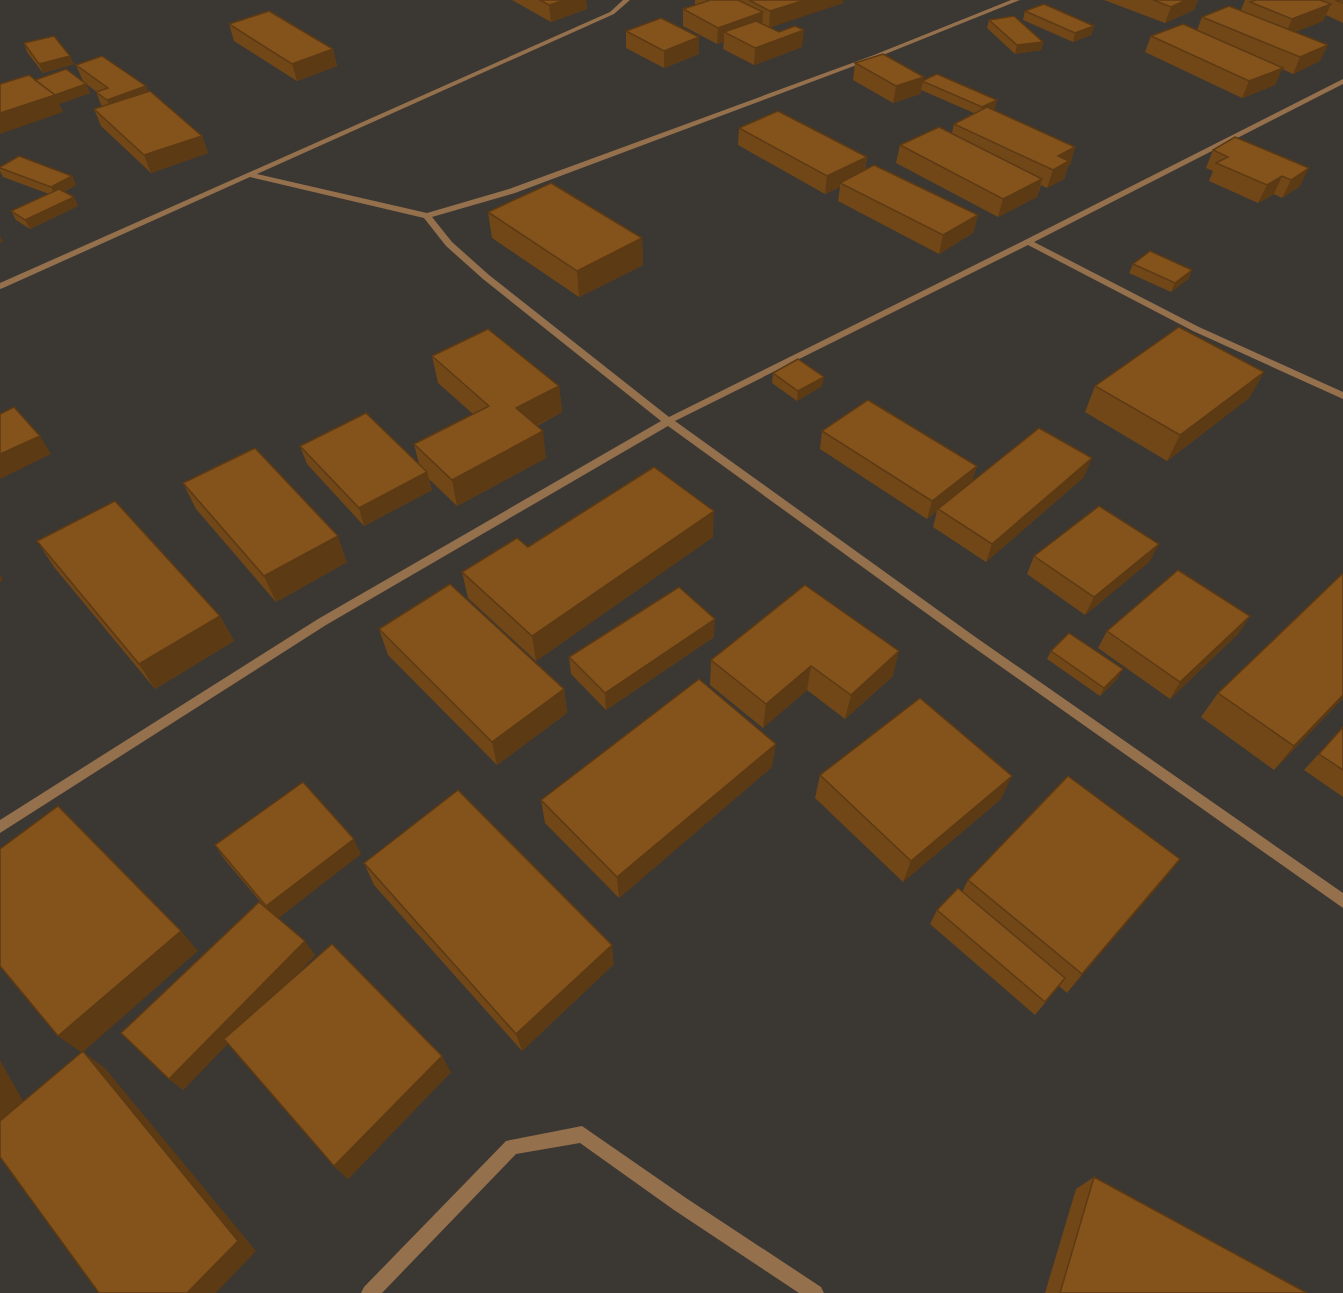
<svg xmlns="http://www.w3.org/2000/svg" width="1343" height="1293" font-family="'Source Sans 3',sans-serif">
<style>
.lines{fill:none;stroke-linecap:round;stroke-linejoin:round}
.minor{fill:#95704c;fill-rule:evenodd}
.wall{fill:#724718}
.shaded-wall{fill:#5c3a14}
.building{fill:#84531c;stroke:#5c3a14;stroke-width:1.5}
</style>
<rect width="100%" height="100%" fill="#3b3733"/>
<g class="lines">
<!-- minor -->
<path class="minor" d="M623,0H630L614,14L257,174L427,213L509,189L874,55L1011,0H1020L878,57L515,193L432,217L452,242L489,275L669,417L1025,240L1343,79V84L1034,242L1199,327L1343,392V399L1193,331L1028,245L675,421L974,636L1343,893V908L966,642L668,426L326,625L0,833V820L318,619L661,421L483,279L446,246L424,218L250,177L3,288L0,289V283L610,12Z
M582,1126L686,1198L821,1287L824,1293H799L674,1210L580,1143L516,1154L382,1293H361L364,1287L506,1141Z"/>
</g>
<!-- wall -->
<path class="wall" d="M512,0H586L587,9L551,22Z
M695,0H843V3L770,27L802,47L754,65L723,49L724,42L717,44L683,26V9L695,5Z
M1104,0H1198L1194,10L1165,23Z
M1245,0H1343V23L1326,15L1323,21L1295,32L1320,61L1293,74L1282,69L1275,85L1242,98L1145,52L1151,36L1197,30L1202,17L1241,10Z
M1025,11L1094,26L1091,35L1073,42L1023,20Z
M989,20L1043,42L1041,50L1015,54L987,28Z
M229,24L333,49L337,66L297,81L234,41Z
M626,31L699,37V54L664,68L626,48Z
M24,43L74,64L43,73L27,52Z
M855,63L923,81L995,109L992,110L1075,147L1070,165L1068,166L1064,179L1047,188L1041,185L1037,197L998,217L896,163L900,145L952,133L954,124L974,113L921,90L920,94L893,103L853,80Z
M76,65L146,86L148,92L202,136L208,153L151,173L101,126L94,109L102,107L96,92H97L86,84L90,93L59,104L63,112L35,80L83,81Z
M739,128L867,157L865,170L978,215L973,233L939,254L838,201L840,187L825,194L738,145Z
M1235,137L1300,186L1282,198L1274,194L1258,203L1209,181L1213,171L1206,168L1213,150Z
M0,167L72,176L76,185L64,192L74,197L78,206L30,229L16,220L11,211L49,194L3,177L0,171Z
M488,212L642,238L643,265L579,297L492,238Z
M1133,264L1192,270L1188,279L1171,292L1129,273Z
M432,356L559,386L562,412L537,426L546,458L457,506L429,479L432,490L364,526L307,464L300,446L419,464L414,444L473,414L438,383Z
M1264,372L1249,398L1167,461L1085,412L1095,386Z
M773,373L822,386L797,401L772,383Z
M822,431L977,466L972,481L1084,477L986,562L933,527L937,511L927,519L820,449Z
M183,483L347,562L276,602L196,509Z
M713,537L536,661L468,598L462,572L528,547Z
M37,541L220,616L234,641L155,689L54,567Z
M1159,544L1149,562L1085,615L1027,574L1034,556Z
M805,585L893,676L845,719L807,690L763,728L710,685L711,660Z
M1250,616L1238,634L1170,699L1098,648L1107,631Z
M379,629L564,689L567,713L497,765L388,655Z
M714,637L606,710L571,674L569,657Z
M1051,651L1118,678L1100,696L1047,659Z
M1218,693L1343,698L1274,770L1201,717Z
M1343,727V797L1304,770Z
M772,767L619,898L545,823L541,800Z
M820,775L1001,799L903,882L815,798Z
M215,845L361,854L278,918L315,955L284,987L451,1072L348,1179L334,1166L228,1043L183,1090L169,1079L264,906L225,860Z
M1180,859L1067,993L1059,986L1035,1015L930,924L937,910L962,892L968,880Z
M364,863L614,964L522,1051L374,885Z
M1094,1177L1307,1293H1045L1076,1189Z"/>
<!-- shaded-wall -->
<path class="shaded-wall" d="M565,0H586L587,9L551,22L549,5Z
M805,0H843V3L769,28L770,11Z
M1186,0H1198L1194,10L1165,23L1171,7Z
M1331,4L1323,21L1285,36L1292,19Z
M763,12L762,28L724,32V42L717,44L718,28Z
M1094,26L1091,35L1073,42L1075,33Z
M804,30L802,47L754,65L755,48Z
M699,37V54L664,68V51Z
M1043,42L1041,50L1015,54L1017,45Z
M1328,45L1320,61L1293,74L1300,57Z
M333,49L337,66L297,81L292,64Z
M70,56L74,64L43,73L39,64Z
M1283,68L1275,85L1242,98L1249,81Z
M924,77L920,94L893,103L896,86Z
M86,84L90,93L59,104L63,112L0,134V113Z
M146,86L152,104L114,118L107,100Z
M997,100L995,109L980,116L982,107Z
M202,136L208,153L151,173L144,155Z
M1075,147L1070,165L1068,166L1064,179L1047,188L1053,170L1058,156Z
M867,157L864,175L840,183V187L825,194L827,176Z
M1309,168L1300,186L1282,198L1291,180Z
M72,176L76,185L56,196L51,187Z
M1282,176L1274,194L1258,203L1267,185Z
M1042,179L1037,197L998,217L1003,199Z
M74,197L78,206L30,229L25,220Z
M978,215L973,233L939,254L943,235Z
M0,236L3,242L0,243Z
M642,238L643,265L579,297L577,271Z
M1192,270L1188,279L1171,292L1175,283Z
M1264,372L1249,398L1167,461L1180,435Z
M824,377L822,386L797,401L798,391Z
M559,386L562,412L520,434L516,408Z
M543,431L546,458L457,506L452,480Z
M40,436L51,454L0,479V454Z
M1092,458L1084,477L986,562L992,544Z
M977,466L971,484L938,509L937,511L927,519L932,501Z
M427,472L432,490L364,526L359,508Z
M714,511L713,537L536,661L532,636Z
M338,536L347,562L276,602L264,576Z
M1159,544L1149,562L1085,615L1094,597Z
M0,575L3,580L0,582Z
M220,616L234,641L155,689L139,664Z
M1250,616L1238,634L1170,699L1180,682Z
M715,619L714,637L606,710L605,693Z
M899,651L893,676L845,719L851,695Z
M811,666L807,690L763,728L766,704Z
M1123,669L1118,678L1100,696L1104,688Z
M564,689L567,713L497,765L492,742Z
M1343,695V698L1274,770L1294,746Z
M776,744L772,767L619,898L617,877Z
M1012,776L1001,799L903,882L911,861Z
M354,839L361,854L276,920L266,906Z
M1180,859L1163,881L1067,993L1082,974Z
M181,931L198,951L83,1052L105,1068L256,1251L216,1293H187L82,1053L58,1036Z
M305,941L315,955L183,1090L169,1079Z
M612,945L614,964L522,1051L516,1034Z
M442,1056L451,1072L348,1179L334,1166Z
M0,1060L27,1108L0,1128Z"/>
<!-- building -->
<path class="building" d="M540,0H565L549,5Z
M707,0H738L763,12L718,28L683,9L708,1Z
M749,0H805L770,11Z
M1153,0H1186L1171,7Z
M1256,0H1320L1331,4L1292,19L1250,2Z
M1335,0H1343V3Z
M1044,4L1094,26L1075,33L1025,11Z
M1229,6L1328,45L1300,57L1202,17Z
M269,11L333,49L292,64L229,24Z
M1014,16L1043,42L1017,45L989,20Z
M661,18L699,37L664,51L626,31Z
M756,21L779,32L795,26L804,30L755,48L724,32Z
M1183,24L1283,68L1249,81L1151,36Z
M54,36L70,56L39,64L24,43Z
M883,54L924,77L896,86L855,63Z
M102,56L146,86L107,100L96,92L108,88L76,65Z
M66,69L86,84L55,95L35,80Z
M937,74L997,100L982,107L922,81Z
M29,75L55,95L0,113V84Z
M150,91L202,136L144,155L94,109Z
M987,107L1075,147L1058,156L1069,161L1053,170L954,124Z
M778,111L867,157L827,176L739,128Z
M939,127L1042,179L1003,199L900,145Z
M1235,137L1309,168L1291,180L1282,176L1267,185L1216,163L1228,157L1213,150Z
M19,156L72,176L51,187L0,168V167Z
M874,165L978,215L943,235L840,183Z
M551,183L642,238L577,271L488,212Z
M59,189L74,197L25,220L11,211Z
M1150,251L1192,270L1175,283L1133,264Z
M1179,327L1264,372L1180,435L1095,386Z
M488,329L559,386L516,408L543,431L452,480L414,444L489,406L432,356Z
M798,359L824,377L798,391L773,373Z
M868,400L977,466L932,501L822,431Z
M14,407L40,436L0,454V414Z
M366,413L427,472L359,508L300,446Z
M1039,428L1092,458L992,544L938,509Z
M255,448L338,536L264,576L183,483Z
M654,467L714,511L532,636L462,572L517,538L528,547Z
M115,501L220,616L139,664L37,541Z
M1099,506L1159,544L1094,597L1034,556Z
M1178,570L1250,616L1180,682L1107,631Z
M1342,574L1343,575V695L1294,746L1218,693Z
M450,584L564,689L492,742L379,629Z
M805,585L899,651L851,695L811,666L766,704L711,660Z
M679,587L715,619L605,693L569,657Z
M1069,633L1123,669L1104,688L1051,651Z
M699,679L776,744L617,877L541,800Z
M920,698L1012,776L911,861L820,775Z
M1343,727V770L1319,754Z
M1068,776L1180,859L1082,974L968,880Z
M303,782L354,839L266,906L215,845Z
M458,790L612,945L516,1034L364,863Z
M58,806L181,931L58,1036L0,966V849Z
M958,888L1065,978L1045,1002L937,910Z
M259,902L305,941L169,1079L121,1033Z
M332,944L442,1056L334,1166L224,1039Z
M83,1051L238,1241L187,1293H99L0,1157V1121Z
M1094,1177L1307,1293H1060Z"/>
</svg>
